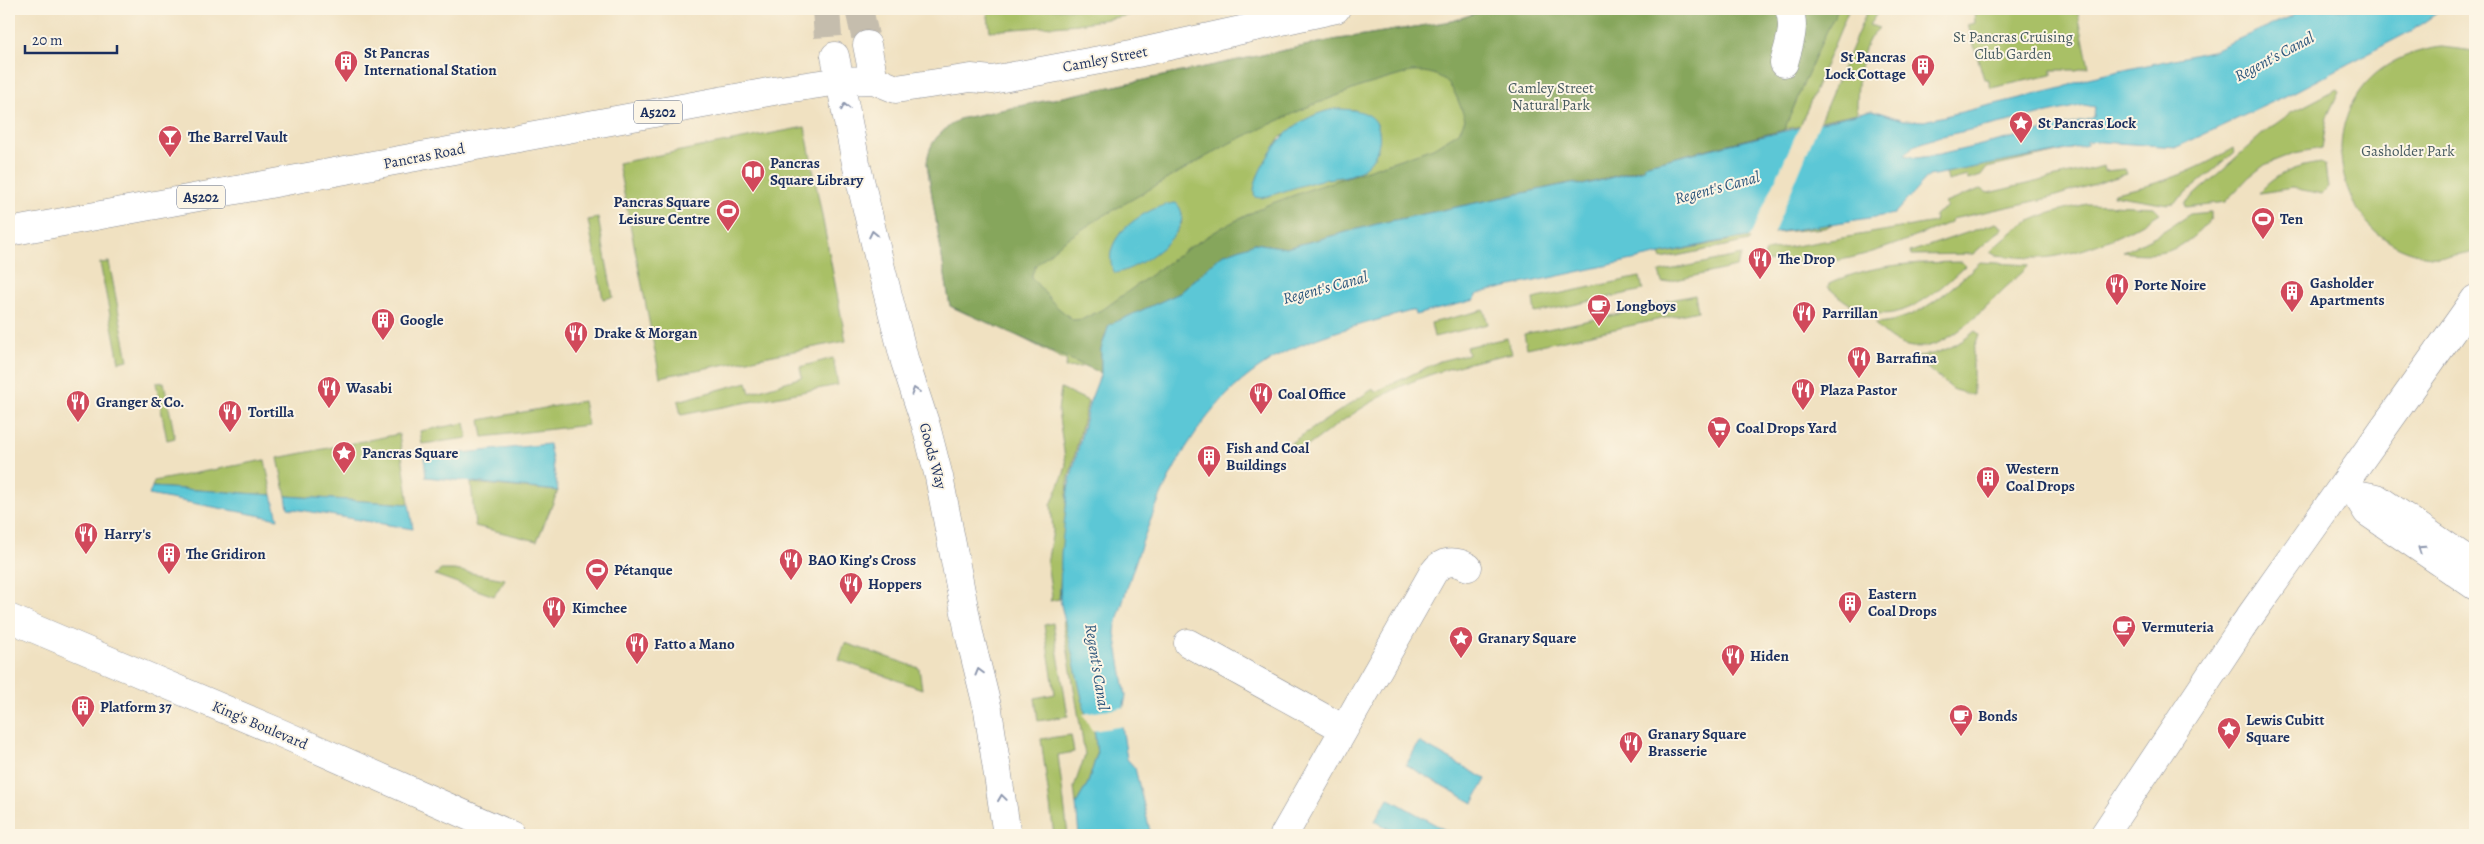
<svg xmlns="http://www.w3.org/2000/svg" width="2484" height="844" font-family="Alegreya,serif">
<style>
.green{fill:#a9c066;stroke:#627862;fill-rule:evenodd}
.forest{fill:#86a65b;stroke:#506a5c;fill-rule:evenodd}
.water{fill:#5cc7d6;stroke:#3c7b9a;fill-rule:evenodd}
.pier{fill:#f0e1c1}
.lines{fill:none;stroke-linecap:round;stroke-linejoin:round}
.street-tunnel{stroke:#c5bdad;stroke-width:28;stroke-dasharray:28 14;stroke-linecap:butt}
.primary-tunnel{stroke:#c5bdad;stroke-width:28;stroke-dasharray:28 14;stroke-linecap:butt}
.street-casing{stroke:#868890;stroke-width:29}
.secondary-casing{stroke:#868890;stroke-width:29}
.primary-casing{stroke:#868890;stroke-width:29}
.street{stroke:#fff;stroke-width:28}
.secondary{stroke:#fff;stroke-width:28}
.primary{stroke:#fff;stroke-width:28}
.oneway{stroke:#8d97ae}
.labels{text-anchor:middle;stroke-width:4;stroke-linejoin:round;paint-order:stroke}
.shield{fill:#fcf5e5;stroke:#5e6a86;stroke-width:1}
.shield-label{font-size:14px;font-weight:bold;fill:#1b2f5e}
.park-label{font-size:15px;fill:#465a60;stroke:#fcf5e5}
.poi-label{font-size:15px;font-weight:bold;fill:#1b2f5e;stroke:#fcf5e5;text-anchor:start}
.street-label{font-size:15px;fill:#1b2f5e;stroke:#fcf5e5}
.water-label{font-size:16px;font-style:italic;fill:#2b557c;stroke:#fcf5e5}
</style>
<rect width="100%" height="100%" fill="#fcf5e5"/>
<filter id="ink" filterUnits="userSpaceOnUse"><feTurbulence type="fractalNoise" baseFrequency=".02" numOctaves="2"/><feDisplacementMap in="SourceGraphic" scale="10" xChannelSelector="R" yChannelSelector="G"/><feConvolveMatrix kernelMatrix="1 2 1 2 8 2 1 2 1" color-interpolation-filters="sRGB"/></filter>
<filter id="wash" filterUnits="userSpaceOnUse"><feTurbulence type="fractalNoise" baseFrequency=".0096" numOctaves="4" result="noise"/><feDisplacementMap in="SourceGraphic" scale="20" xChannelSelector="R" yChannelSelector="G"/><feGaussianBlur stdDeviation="1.12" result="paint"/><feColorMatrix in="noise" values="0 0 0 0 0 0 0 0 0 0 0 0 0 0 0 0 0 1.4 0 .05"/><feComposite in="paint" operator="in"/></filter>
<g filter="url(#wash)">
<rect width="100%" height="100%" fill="#f0e1c1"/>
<!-- green -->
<path class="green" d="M987,9H1129L1130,15L1078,24L990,31Z
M1488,9H1686V17L1668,54L1647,76L1630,107L1635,132L1576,149L1438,175L1286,211L1252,226L1248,215L1205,238L1209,254L1285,219L1460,178L1572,158L1627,143L1632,140H1637L1645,135L1647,141L1650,136L1654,135L1661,141L1677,138L1682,141L1755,123L1756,132L1765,129L1763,121L1791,113L1797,100H1791L1788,23L1766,19L1749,9H1849L1800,126L1368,222L1282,244L1221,266L1209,283L1166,306L1112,343L1101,344L1100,356L1089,366L1065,368L1067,361L1016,335L984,314L977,295L966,293L969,315L950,306L927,165C928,141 941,132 959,119L1333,40L1452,21ZM1335,109L1354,110L1379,131L1372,150L1367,156L1319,180L1274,189L1255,197L1258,176L1279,139L1282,136L1303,133L1308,124V119ZM1154,210L1164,214L1169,220L1182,222L1176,233L1172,232L1162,245L1133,255L1122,246L1120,233Z
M1868,9H1880L1869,25L1880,28C1858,41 1857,90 1857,113L1820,121Z
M2011,9H2077L2089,67L2076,70H2052V75L1991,88L1988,79H1984L1968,25L1975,23L1974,11Z
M2442,47L2475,51V252C2329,291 2280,67 2442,47Z
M2337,89L2339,91L2327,117L2322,148L2294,153L2266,164L2249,177L2225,202L2186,207L2185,203L2267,130L2291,113Z
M805,127L846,341L660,377L618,163Z
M2075,148L1987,168L1981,176L1968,180L1967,176L1948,181L1946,172Z
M2233,148L2235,152L2174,203L2168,204L2113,195L2114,193C2157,185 2195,172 2233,148Z
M2322,163L2325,165L2328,188L2322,194L2293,188L2259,193C2276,173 2296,166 2322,163Z
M2104,166L2105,171L2125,169L2127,174L2049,198L1952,219L1951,222C1912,238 1869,257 1827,262C1805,264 1783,260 1762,262L1766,251L1935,222L1934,215L1947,207L1945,203L1980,189L1988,193Z
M2087,204L2154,207L2160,213C2127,234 2077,257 2038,258C2024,258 2009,256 1995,255L1990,252C2023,218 2043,214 2087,204Z
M2211,212V219C2183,250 2165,258 2123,252L2157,235L2190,214Z
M598,218L613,297L603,299L588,220Z
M1835,223L1824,228L1772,233Z
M1996,223L2003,228L1973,254L1911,255L1910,252Z
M1751,236L1749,241L1662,259L1660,254Z
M1742,255L1736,267L1662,283L1659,272Z
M109,262L128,360L119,362L100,263Z
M1962,262L1965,266C1920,308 1881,338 1828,287L1829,284C1874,263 1914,263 1962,262Z
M1980,262L2029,265C2023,273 2012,281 2004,289C1970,322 1923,379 1876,325V323C1919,321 1950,290 1980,262Z
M1640,277L1643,290L1535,313L1533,299Z
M1695,295L1698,311L1527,348L1524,334L1666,304V301Z
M1484,310L1488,324L1434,337L1431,323Z
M1975,331L1979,334L1973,352V395L1954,390L1917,360V356C1939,355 1959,345 1975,331Z
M1507,338L1512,353C1466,363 1420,374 1379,398C1350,414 1323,435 1297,454L1289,444L1373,389L1375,392L1440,361L1468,354L1466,347Z
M833,358L838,385L681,415L678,401L747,382L750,393L802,377L800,367Z
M164,382L175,438L167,440L156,383Z
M1061,388L1088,401L1068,482L1059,599L1050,601L1052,596L1047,563L1053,531L1051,505L1064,473L1066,465L1058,411Z
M583,401L588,425L483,437L480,420Z
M465,423L468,438L422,444L420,431Z
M399,434L409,504L286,496L278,458Z
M265,460L272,495L152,487L154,481Z
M471,483L558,491L537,541L475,526Z
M441,570H454L505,579L494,596L435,575Z
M1066,621L1085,712L1094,727L1097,754L1088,783L1076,804L1074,787L1085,755L1063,622Z
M1053,623L1068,716L1038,721L1035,698L1055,694L1044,625Z
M845,643L919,668L922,689L839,660Z
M1071,735L1074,752L1058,755L1068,835H1054L1041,739Z"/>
<!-- forest -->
<path class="forest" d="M1488,9H1838C1817,48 1802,89 1784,130L1644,165V168L1582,185L1570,183L1381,223L1286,248L1255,243L1222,255L1180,293L1109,325L1101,349V373L950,306L927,165C928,141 941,132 959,119L1333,40L1452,21ZM1411,72C1448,70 1454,88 1465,119L1459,132L1433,148L1311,189L1267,205L1221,228L1187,249L1105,308L1083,319L1073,320L1056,306L1031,277L1036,265L1061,243L1098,219L1230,143L1310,106L1363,86Z"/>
<!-- water -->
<path class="water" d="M2296,9H2443L2411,31L2296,91L2177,147L2087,141V145L2066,150L1929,176L1894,214L1716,242L1484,292L1476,295L1475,300L1415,315L1414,311H1411C1365,324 1316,334 1275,358C1180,412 1145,527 1116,625L1115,633L1126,696L1121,719L1127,759L1135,768L1151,835H1079L1076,804L1088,783L1097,754L1094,727L1085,712L1060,600L1061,553L1068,489L1089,404L1101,373V349L1109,325L1180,293L1222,255L1255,243L1286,248L1381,223L1571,183L1583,185L1644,169V165L1872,110L1903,120L1924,121L2062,88L2088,78L2211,51L2292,16ZM2084,105L2095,107L2094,117L2087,120L1939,155L1916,158L1905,155L1913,146L1938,137Z
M1335,109C1350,109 1373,110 1378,127C1384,147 1371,168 1351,175C1340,178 1328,178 1317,181C1298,186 1280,193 1261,198L1255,197C1252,189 1257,178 1260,171C1276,138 1299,116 1335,109Z
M1176,203C1202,228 1136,271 1115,273C1095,239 1148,205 1176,203Z
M549,444L558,491L426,477L424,457Z
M152,487L272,495L278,519L149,495Z
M286,496L409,504L413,529L288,508Z
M1419,742L1486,779L1473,803L1406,765Z
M1388,798L1454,835H1400L1375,821Z"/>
<!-- pier -->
<path class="pier" d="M1821,119L1773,235L1749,239L1801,123Z
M1126,707L1125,726L1092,731L1083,714Z"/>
</g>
<g filter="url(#ink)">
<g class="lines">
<!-- street-tunnel -->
<path class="street-tunnel" d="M859,9L867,45"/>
<!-- primary-tunnel -->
<path class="primary-tunnel" d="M826,9L828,38L835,56"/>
<!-- street casing -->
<g class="street-casing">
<path id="street" d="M867,45L874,80
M1784,63C1789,44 1796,27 1789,9
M840,81L874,80L896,89L971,78L992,80L1137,53L1336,9
M2475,565L2377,498L2356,494L2367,512L2475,586
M9,618L276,731L511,835
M1188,643L1344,729
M1284,835L1433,573C1442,560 1455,560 1468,567
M2104,835L2241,629L2475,299"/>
</g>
<!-- secondary casing -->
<g class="secondary-casing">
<path id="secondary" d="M840,81L856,163L880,264L905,362L926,426L939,477L969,633L988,710L1007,835"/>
</g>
<!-- primary casing -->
<g class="primary-casing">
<path id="primary" d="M9,232L779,90L840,81L835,56"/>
</g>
<!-- street -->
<use href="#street" class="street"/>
<!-- secondary -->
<use href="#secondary" class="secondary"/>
<!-- primary -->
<use href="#primary" class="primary"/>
</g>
<!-- one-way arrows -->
<defs><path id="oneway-chevron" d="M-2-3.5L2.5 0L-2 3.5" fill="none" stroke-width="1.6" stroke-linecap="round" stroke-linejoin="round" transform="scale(1.25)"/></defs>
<g class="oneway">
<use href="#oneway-chevron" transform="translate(845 107) rotate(-101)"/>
<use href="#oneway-chevron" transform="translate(873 234) rotate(-102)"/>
<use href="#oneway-chevron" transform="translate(915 391) rotate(-108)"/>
<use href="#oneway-chevron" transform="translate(2421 549) rotate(-146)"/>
<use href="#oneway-chevron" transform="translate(979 672) rotate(-105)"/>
<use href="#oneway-chevron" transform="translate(1002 798) rotate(-98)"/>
</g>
</g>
<!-- icons -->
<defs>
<g id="building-pin" transform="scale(1.25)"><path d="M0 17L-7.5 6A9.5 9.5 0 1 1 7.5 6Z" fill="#d1495b" stroke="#fcf5e5"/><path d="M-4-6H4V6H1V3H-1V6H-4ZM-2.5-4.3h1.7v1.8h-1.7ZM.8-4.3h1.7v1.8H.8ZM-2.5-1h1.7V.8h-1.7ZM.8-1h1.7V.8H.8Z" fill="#fff"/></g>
<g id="sight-pin" transform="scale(1.25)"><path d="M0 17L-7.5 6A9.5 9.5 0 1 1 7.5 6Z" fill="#d1495b" stroke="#fcf5e5"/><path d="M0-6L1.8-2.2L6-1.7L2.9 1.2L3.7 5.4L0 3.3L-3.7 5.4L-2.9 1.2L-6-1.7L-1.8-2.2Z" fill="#fff"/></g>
<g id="bar-pin" transform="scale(1.25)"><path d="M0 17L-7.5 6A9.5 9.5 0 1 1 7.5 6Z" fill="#d1495b" stroke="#fcf5e5"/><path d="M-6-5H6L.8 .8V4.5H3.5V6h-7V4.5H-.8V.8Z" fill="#fff"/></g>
<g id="library-pin" transform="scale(1.25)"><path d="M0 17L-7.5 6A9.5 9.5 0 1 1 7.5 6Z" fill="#d1495b" stroke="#fcf5e5"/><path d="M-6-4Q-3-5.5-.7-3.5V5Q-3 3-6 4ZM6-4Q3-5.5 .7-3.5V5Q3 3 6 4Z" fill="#fff"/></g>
<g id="stadium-pin" transform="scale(1.25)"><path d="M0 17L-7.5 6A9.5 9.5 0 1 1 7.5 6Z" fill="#d1495b" stroke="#fcf5e5"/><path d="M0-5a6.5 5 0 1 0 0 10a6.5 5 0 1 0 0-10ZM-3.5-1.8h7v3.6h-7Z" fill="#fff"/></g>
<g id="restaurant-pin" transform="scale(1.25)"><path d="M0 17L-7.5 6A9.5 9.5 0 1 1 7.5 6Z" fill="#d1495b" stroke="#fcf5e5"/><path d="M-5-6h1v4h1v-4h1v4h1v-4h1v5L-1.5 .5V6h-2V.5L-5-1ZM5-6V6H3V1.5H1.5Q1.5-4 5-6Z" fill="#fff"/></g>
<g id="cafe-pin" transform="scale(1.25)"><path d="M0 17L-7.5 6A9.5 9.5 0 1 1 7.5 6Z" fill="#d1495b" stroke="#fcf5e5"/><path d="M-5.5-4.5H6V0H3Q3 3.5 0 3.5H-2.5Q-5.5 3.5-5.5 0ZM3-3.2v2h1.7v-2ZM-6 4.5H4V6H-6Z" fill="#fff"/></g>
<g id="supermarket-pin" transform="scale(1.25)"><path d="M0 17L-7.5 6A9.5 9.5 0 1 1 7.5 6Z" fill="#d1495b" stroke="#fcf5e5"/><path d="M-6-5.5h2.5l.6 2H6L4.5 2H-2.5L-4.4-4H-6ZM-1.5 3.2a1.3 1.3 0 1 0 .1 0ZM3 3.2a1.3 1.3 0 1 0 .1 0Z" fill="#fff"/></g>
</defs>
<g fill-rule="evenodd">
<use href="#building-pin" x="346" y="62"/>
<use href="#building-pin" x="1923" y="66"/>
<use href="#sight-pin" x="2021" y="123"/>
<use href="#bar-pin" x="170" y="137"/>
<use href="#library-pin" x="753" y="172"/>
<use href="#stadium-pin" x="728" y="211"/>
<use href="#stadium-pin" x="2263" y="219"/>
<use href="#restaurant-pin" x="1760" y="259"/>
<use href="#restaurant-pin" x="2117" y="285"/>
<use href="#building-pin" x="2292" y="292"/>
<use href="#cafe-pin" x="1599" y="306"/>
<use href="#restaurant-pin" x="1804" y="313"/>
<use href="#building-pin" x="383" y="320"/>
<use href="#restaurant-pin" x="576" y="333"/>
<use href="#restaurant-pin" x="1859" y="358"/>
<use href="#restaurant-pin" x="329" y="388"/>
<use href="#restaurant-pin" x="1803" y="390"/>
<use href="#restaurant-pin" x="1261" y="394"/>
<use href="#restaurant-pin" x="78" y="402"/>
<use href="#restaurant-pin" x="230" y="412"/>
<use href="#supermarket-pin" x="1719" y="428"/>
<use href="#sight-pin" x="344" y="453"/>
<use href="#building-pin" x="1209" y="457"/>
<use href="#building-pin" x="1988" y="478"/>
<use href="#restaurant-pin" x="86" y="534"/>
<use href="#building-pin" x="169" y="554"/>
<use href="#restaurant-pin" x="791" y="560"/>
<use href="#stadium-pin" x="597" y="570"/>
<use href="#restaurant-pin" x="851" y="584"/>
<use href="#building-pin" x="1850" y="603"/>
<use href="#restaurant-pin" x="554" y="608"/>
<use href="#cafe-pin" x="2124" y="627"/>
<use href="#sight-pin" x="1461" y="638"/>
<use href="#restaurant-pin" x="637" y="644"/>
<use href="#restaurant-pin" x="1733" y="656"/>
<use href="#building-pin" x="83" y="707"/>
<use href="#cafe-pin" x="1961" y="716"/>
<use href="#sight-pin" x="2229" y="729"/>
<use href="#restaurant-pin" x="1631" y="743"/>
</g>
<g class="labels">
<!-- shield labels -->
<g class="shield">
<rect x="634" y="100.5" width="48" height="23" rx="4"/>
<rect x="177" y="185.5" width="48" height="23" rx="4"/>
</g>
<g class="shield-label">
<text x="658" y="117">A5202</text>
<text x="201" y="202">A5202</text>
</g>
<!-- park labels -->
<g class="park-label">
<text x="2013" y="42">St Pancras Cruising<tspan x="2013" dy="17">Club Garden</tspan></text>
<text x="1551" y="93">Camley Street<tspan x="1551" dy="17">Natural Park</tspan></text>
<text x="2408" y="156">Gasholder Park</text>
</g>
<!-- poi labels -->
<g class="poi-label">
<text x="364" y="58">St Pancras<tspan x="364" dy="17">International Station</tspan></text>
<text x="1906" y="62" text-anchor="end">St Pancras<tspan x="1906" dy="17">Lock Cottage</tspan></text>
<text x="2038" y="128">St Pancras Lock</text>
<text x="188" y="142">The Barrel Vault</text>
<text x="770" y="168">Pancras<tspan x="770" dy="17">Square Library</tspan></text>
<text x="710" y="207" text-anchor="end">Pancras Square<tspan x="710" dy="17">Leisure Centre</tspan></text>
<text x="2280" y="224">Ten</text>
<text x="1778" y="264">The Drop</text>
<text x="2310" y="288">Gasholder<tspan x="2310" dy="17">Apartments</tspan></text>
<text x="2134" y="290">Porte Noire</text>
<text x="1616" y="311">Longboys</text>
<text x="1822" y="318">Parrillan</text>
<text x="400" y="325">Google</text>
<text x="594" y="338">Drake &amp; Morgan</text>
<text x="1876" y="363">Barrafina</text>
<text x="346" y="393">Wasabi</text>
<text x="1820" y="395">Plaza Pastor</text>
<text x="1278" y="399">Coal Office</text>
<text x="96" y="407">Granger &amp; Co.</text>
<text x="248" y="417">Tortilla</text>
<text x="1736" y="433">Coal Drops Yard</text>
<text x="1226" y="453">Fish and Coal<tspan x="1226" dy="17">Buildings</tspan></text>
<text x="362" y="458">Pancras Square</text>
<text x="2006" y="474">Western<tspan x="2006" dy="17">Coal Drops</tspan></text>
<text x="104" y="539">Harry's</text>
<text x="186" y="559">The Gridiron</text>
<text x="808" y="565">BAO King’s Cross</text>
<text x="614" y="575">Pétanque</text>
<text x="868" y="589">Hoppers</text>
<text x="1868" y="599">Eastern<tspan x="1868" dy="17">Coal Drops</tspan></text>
<text x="572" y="613">Kimchee</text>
<text x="2142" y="632">Vermuteria</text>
<text x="1478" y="643">Granary Square</text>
<text x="654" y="649">Fatto a Mano</text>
<text x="1750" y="661">Hiden</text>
<text x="100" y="712">Platform 37</text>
<text x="1978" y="721">Bonds</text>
<text x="2246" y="725">Lewis Cubitt<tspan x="2246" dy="17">Square</tspan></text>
<text x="1648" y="739">Granary Square<tspan x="1648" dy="17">Brasserie</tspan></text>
</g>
<!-- street labels -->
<g class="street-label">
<text transform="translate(1105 59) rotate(-11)" y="5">Camley Street</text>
<text transform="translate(424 156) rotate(-11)" y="5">Pancras Road</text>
<text transform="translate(933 456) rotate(75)" y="5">Goods Way</text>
<text transform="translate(260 725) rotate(23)" y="5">King's Boulevard</text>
</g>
<!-- water labels -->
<g class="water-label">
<text transform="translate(2274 56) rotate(-28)" y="6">Regent's Canal</text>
<text transform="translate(1717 187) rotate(-15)" y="6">Regent's Canal</text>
<text transform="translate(1325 287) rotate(-15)" y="6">Regent's Canal</text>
<text transform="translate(1098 667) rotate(81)" y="6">Regent's Canal</text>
</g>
</g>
<!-- margin -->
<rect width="2484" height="844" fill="none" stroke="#fcf5e5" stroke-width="30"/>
<!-- scale -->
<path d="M25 45v8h92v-8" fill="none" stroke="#1b2f5e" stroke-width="2.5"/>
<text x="32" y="45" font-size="15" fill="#1b2f5e" stroke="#fcf5e5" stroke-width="4" paint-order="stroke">20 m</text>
</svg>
